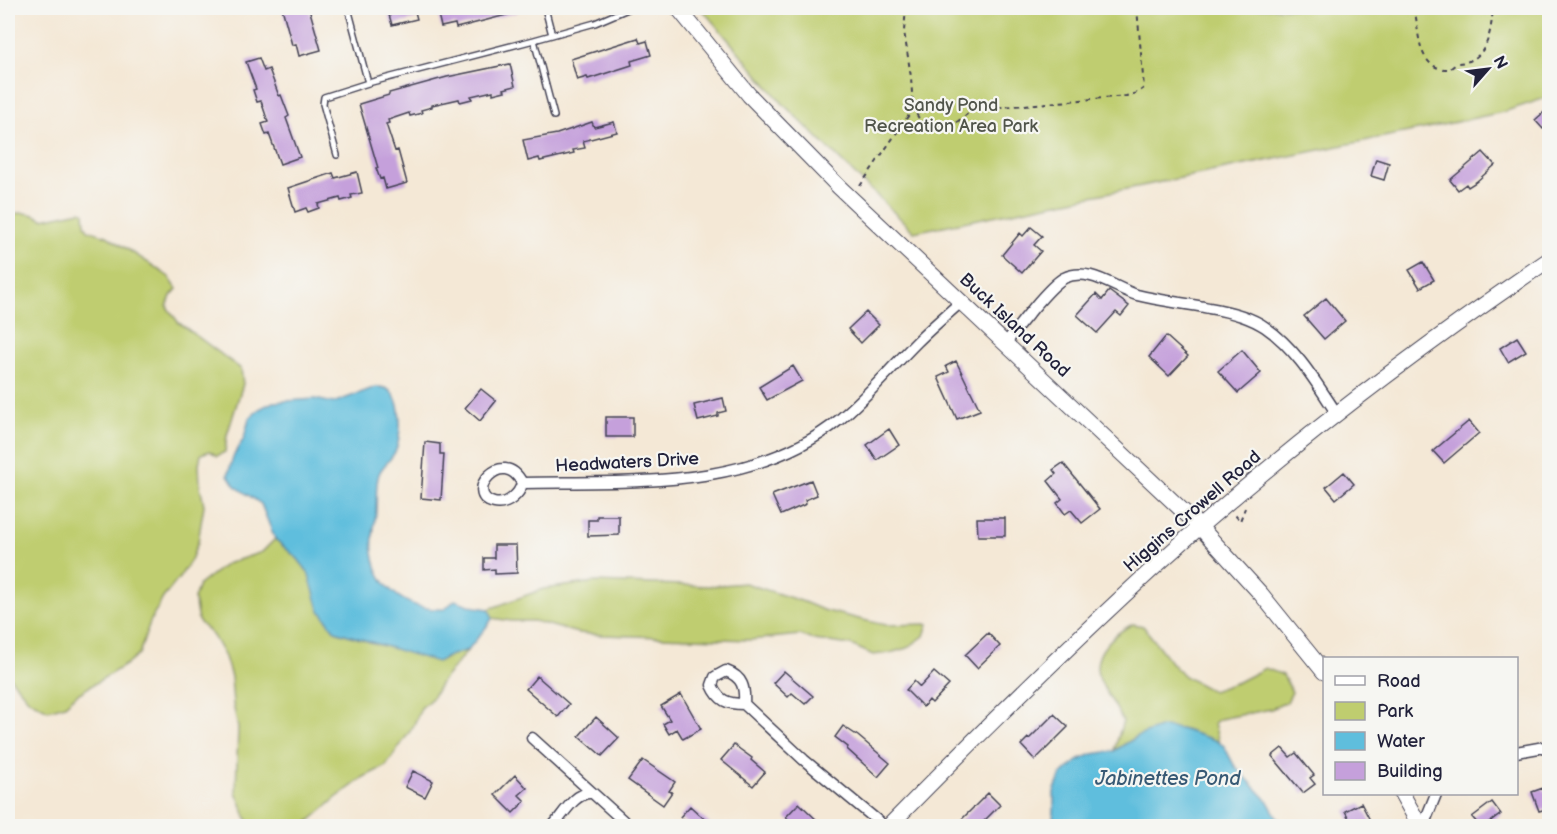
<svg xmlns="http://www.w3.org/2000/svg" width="1557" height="834" font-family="'Balsamiq Sans',sans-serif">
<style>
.green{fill:#bfcd6f;stroke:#707855;stroke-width:1.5}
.water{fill:#5fbedd;stroke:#40708c;stroke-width:1.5}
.building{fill:#c5a0db}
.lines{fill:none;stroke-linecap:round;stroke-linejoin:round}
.lane-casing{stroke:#424052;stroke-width:8}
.street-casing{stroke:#424052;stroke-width:13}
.secondary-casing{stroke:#424052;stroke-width:17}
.path{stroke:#424052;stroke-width:2;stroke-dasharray:4.5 4.5;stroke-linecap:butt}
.lane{stroke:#fff;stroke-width:5}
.street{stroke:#fff;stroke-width:10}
.secondary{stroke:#fff;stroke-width:15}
.labels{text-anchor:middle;stroke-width:4.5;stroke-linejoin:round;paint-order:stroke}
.park-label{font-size:18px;fill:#51554b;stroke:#f6f6f2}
.street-label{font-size:18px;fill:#22223b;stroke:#f6f6f2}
.water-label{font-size:20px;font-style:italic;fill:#375974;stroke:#f6f6f2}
</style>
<rect width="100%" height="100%" fill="#f6f6f2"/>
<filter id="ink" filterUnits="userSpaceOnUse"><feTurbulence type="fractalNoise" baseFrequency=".0167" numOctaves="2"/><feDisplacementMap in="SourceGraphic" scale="12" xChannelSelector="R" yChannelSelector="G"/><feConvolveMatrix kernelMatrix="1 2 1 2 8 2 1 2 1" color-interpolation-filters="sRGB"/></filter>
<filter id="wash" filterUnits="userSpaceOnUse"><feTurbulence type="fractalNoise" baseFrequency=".008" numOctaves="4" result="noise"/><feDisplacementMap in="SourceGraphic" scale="24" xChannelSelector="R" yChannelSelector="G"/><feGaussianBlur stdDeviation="1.35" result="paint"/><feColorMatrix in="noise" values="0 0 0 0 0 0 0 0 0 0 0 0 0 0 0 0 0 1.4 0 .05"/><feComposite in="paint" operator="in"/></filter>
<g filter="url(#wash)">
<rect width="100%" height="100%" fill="#f4e8d6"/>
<!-- green -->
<path class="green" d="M701,8H1549V97L1503,112L1428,128L914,232L784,105Z
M80,211L84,212L85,224L88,230L107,236L152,265L169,277L177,289L171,296L167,307L178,322L241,369L243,384L227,435L225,452L217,456L210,451L201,454L199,464L200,486L204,505L198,542L191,560L179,578L163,598L150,622L139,654L130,662L76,695L65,705L48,710L29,700L8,675V215C22,212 30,212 43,219Z
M275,539L298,559L308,572L335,631L376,644L443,660L449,656L468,650L442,681L432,698L421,708L413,727L386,766L364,777L336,798L304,826H250L236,792L238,728L233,704L231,677L225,657L213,636L198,621L194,598L199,585L226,564L262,552Z
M596,582L710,586L745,583L804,602L823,610L863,620L886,625L928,624L924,636L907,648L890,653L873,655L851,645L814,640L800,635L750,640L603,635L578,633L534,621H511L492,618L489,609L543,589Z
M1133,624L1143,626L1173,665L1184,676L1212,691L1238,682L1265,668L1283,675L1292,692L1287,702L1271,709L1220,719L1214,723L1219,743L1182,729L1138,736L1114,751L1123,721C1117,708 1101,686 1098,675C1092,652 1115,633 1133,624Z"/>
<!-- water -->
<path class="water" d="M376,387C379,387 382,387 385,388C404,395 402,437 395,452C391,460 382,466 379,474C375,485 377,500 376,511C375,525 371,538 373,553C378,590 409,611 445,609L455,600L475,607L489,609C490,610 492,617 492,618C491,623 472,644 468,650L449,656L437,662L335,631L319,609L308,572L298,559L275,539L261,504L235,486L228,475L233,457L244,438L249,419L259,409L273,402L315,399L333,403Z
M1162,727L1181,729L1215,740L1224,746L1234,765L1267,800L1282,826H1052L1054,811V792L1061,775L1078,761L1092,754L1114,751L1138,736Z"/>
<g id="blocks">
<!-- building -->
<path class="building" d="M282,8H309L321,50L299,56L296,44L292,45Z
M387,8H414L417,19L392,25Z
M446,8H517L518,12L456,28L455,24L441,27L437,10Z
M638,38L640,43L647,41L651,55L631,61L632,65L588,79L587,77L577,80L571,59Z
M259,58L264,71L269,69L279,96L281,95L289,116L286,118L300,157L280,164L269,134L266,135L262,124L268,122L261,101L257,102L253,90L256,89L246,62Z
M510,64L515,86L504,89L505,91L493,94V91L471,96L472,99L460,102L459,99L432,105V107L421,110L422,113L410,116L409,113L388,120L389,123L386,124L395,151L398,150L407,183L386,189L383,178L380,179L376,168H378L359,104L389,95V93L447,77Z
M1550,107V123L1543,129L1535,120Z
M592,122L594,127L614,122L617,132L583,141L585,148L573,150L574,153L540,161L539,158L528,161L523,140L557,134Z
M1483,152L1495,165L1476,182L1468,187L1466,184L1458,190L1450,180Z
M1376,159L1389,163L1384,180L1371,176Z
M357,172L362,193L351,195L352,198L341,201L340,198L318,204L319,208L308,212L306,208L295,212L288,188L333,173L335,178Z
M1031,227L1042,236L1034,245L1041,251L1022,273L1002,255L1020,233L1023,236Z
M1423,262L1434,280L1420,288L1409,270Z
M1109,291L1129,306L1121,316L1116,312L1097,333L1077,315L1096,294L1102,300Z
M1326,298L1345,321L1324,339L1304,316Z
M866,312L879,325L861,343L848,329Z
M1166,336L1188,356L1169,376L1149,357Z
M1517,337L1526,351L1508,362L1500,348Z
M1242,350L1261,373L1238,393L1218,371Z
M956,361L980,410L957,419L938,377L949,372L946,366Z
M793,366L802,381L767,400L759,387Z
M481,389L496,401L480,421L465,408Z
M723,398L726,411L718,413V416L698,421L694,405Z
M606,417H633V437H606Z
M1469,421L1479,433L1444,463L1433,451Z
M889,429L899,445L877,460L867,445Z
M425,442L440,444V454H444L441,500L421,498Z
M1063,463L1100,509L1082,523L1071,510L1065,514L1057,503L1062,499L1048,481L1056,474L1053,470Z
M1344,472L1354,484L1336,499L1326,487Z
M811,480L817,495L805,500L806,504L781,515L772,495Z
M597,516H619V535L588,536V520H597Z
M977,518H1005V536H978Z
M494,545H516L517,573L495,574V569L484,570V558H494Z
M988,633L1000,646L977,668L965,655Z
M784,671L813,696L805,704L792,693L788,697L773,683Z
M934,672L949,685L932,703L929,700L923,707L906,690L914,681L920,687Z
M537,676L569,704L558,717L526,689Z
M681,694L701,729L683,739L677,729L669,734L663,724L670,720L661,706Z
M1054,714L1068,727L1035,760L1021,745L1028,738L1029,739Z
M596,717L619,738L602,756L579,736Z
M843,726L858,736L890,763L878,777L847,749L848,747L835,737Z
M734,745L752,758L751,760L765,772L753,786L721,760Z
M1282,748L1290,757L1296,753L1314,775L1310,778L1315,784L1303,793L1272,756Z
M643,760L675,782L669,791L672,792L663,805L628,780Z
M413,771L433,781L425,797L405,787Z
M515,775L527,788L519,795L525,801L513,813L495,795Z
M1543,788L1544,791L1550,790V808L1539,811L1532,792Z
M988,793L1000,805L979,826H955Z
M1492,802L1501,814L1485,826H1480L1472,817Z
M799,803L823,826H796L786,817Z
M1361,803L1373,826H1353L1345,811Z
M690,806L712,826H690L680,817Z"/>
</g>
</g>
<g filter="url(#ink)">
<use href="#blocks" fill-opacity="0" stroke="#424052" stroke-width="1.5"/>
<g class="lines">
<!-- lane casing -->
<g class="lane-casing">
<path id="lane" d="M348,8L368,83L534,40L554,116
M552,35L595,23L630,8
M534,40L552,35L545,8
M337,155L323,104L324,97L368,83"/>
</g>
<!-- street casing -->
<g class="street-casing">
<path id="street" d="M1006,343C1017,328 1049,286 1064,278C1089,266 1114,288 1137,295C1160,301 1185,303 1209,308C1227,311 1249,316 1265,327C1296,348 1317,384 1337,414
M522,483C520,494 507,506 494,503C462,495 503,445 522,483C627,481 752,491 839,420C867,397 891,368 917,342C931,328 946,315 961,302
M744,704C745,688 743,677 726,671L715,677L712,685C719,701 727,704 744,704L804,760L884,826
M532,738L629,826
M1516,752L1550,746
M553,826C563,815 575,792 591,793
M1423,826L1436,794"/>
</g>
<!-- secondary casing -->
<g class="secondary-casing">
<path id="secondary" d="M678,8L749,95L839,187L1200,527L1261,594L1324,672
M1402,794L1420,826
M889,826C977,736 1066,648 1159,563C1281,452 1413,352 1550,259"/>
</g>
<!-- path -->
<path class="path" d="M906,8L904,31L911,77L913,109L920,120L930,125L957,122L971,111L991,108L1126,96L1137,93L1144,88L1137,8
M1414,8C1419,25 1416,58 1436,67C1440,69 1446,69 1450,69L1457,63C1488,63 1491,31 1493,8
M860,186L913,109
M1235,515L1240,521L1245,508"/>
<!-- lane -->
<use href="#lane" class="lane"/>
<!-- street -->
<use href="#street" class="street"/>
<!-- secondary -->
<use href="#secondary" class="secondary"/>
</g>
</g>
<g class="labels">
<!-- park labels -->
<g class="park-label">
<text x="951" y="111">Sandy Pond<tspan x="951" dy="21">Recreation Area Park</tspan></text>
</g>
<!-- street labels -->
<g class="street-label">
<text transform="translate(1015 325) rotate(43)" y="6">Buck Island Road</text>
<text transform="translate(627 462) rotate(-3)" y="6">Headwaters Drive</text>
<text transform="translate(1192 511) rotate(-41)" y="6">Higgins Crowell Road</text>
</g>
<!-- water labels -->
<g class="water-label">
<text x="1168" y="785">Jabinettes Pond</text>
</g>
</g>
<!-- margin -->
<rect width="1557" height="834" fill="none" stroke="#f6f6f2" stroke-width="30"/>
<!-- legend -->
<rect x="1323" y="657" width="195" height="138" fill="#f6f6f2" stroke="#a1a1a9" stroke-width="1.5"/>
<rect x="1335" y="676" width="30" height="9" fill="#ffffff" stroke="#a1a1a9" stroke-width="1.5"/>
<text x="1377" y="687" font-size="18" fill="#22223b">Road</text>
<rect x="1335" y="702" width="30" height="18" fill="#bfcd6f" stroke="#a1a1a9" stroke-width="1.5"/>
<text x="1377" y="717" font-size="18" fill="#22223b">Park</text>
<rect x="1335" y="732" width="30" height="18" fill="#5fbedd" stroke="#a1a1a9" stroke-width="1.5"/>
<text x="1377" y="747" font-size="18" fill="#22223b">Water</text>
<rect x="1335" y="762" width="30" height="18" fill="#c5a0db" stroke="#a1a1a9" stroke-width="1.5"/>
<text x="1377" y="777" font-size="18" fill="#22223b">Building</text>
<!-- north arrow -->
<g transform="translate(1488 69) rotate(62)" stroke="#f6f6f2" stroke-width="4.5" paint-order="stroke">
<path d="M0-4.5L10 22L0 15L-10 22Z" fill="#22223b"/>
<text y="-9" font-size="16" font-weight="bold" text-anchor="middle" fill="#22223b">N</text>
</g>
</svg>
